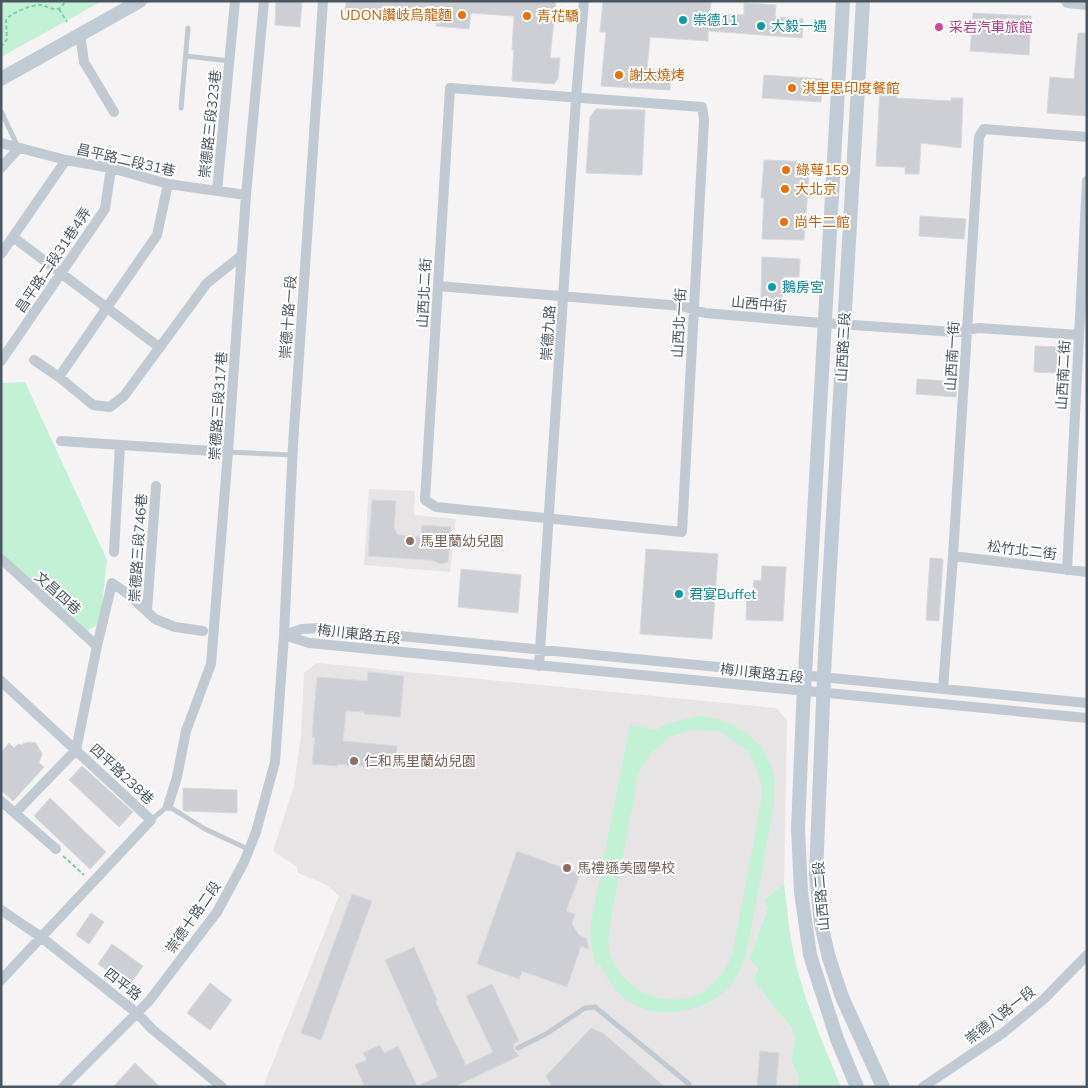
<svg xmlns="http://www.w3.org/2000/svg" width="1088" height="1088" font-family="Mulish,'Noto Sans TC',sans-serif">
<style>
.education{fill:#e6e4e5}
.green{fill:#c3f1d5;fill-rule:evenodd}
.building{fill:#cdcfd5;stroke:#d7d9de}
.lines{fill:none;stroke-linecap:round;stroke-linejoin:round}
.path{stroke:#7ad0a6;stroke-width:2;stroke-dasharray:4 2.5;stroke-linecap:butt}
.lane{stroke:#c1cad2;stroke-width:5}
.street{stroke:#c1cad2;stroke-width:10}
.secondary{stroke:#c1cbd6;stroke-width:14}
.food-dot{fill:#e8710a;stroke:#fff;stroke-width:2}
.culture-dot{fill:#0f9aa8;stroke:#fff;stroke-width:2}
.hotel-dot{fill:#d1479c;stroke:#fff;stroke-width:2}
.education-dot{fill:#8d6e63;stroke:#fff;stroke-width:2}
.labels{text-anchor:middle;stroke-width:4;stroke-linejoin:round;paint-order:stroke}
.food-label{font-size:14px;fill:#c56008;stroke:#fff;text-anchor:start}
.culture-label{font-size:14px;fill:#0d838f;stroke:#fff;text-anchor:start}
.hotel-label{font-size:14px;fill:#b23c85;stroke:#fff;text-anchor:start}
.street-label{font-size:14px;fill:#4a5661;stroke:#fff}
.education-label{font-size:14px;fill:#785e54;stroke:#fff;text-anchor:start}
</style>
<rect width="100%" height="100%" fill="#f5f3f3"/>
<!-- education -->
<path class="education" d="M369,489L415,491L414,515L456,519L450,572L364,565Z
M317,663L776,708L787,720L784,884L764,900L768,908L749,959L758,969L753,981L791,1027L795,1038L791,1060L799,1078L798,1087H263L339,896L327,885L298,873L297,867L273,851L294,786L301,736L304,673Z"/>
<!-- green -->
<path class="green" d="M1,1H102L1,57Z
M25,382L107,560L100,623L87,631L1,553V383Z
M699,716C707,717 715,718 722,720C749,729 772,753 775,782C775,789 774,797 774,805C768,837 762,870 756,902C751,928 749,960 733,982C716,1004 688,1013 662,1012C630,1010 613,992 600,964L595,965L590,935L591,923L630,725L656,730L669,723ZM692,730L719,731L748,751L758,773L761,787V802L732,956C726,969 719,980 707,989C673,1014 622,992 610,954C607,945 609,933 610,924L639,771L652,752L670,737Z
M784,884C787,905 788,925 792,945C801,995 822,1040 841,1087H798L799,1078L791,1060L795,1038L791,1027L753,981L758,969L749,959L768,908L764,900Z"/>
<!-- building -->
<path class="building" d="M276,1H302L300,27L275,25Z
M346,1H556L550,58H560L558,79L554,84L512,81L514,50H512L514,16L471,13L469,29L436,26L437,14L412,12L411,21L373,19V15L345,11Z
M603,1H711L710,13L744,15V3L776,5L775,17L803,19L802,38L708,31V41L650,37L647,69H654V72L671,73L670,90L601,86L606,32H600Z
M973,13L1031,16L1029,55L970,51Z
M1078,33H1087L1086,116L1047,113L1050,77L1074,79Z
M764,75L823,79L821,102L762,98Z
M880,86L897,87L896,98L951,101V98H963L961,148L921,143L919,174H905V167L876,166Z
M596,109L645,110L642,175L586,173L590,117Z
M764,160L810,162L804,240L762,239L764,198H761Z
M920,216L966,219L964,239L919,236Z
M762,257L800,259L799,277H783L782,299L761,297Z
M1035,346L1061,347L1060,373L1034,372Z
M917,379L957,382L956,397L916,394Z
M372,500L396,501L394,528L398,535L421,537L422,525L451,527L448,562L441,564L431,560L368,556Z
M646,549L718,554L712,639L640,634Z
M930,558L943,559L939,621L926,620Z
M762,566L786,567L783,621L746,620L747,595H753L754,580L761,581Z
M461,569L521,575L518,613L458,607Z
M368,672L404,676L400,717L364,714L365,712L346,711L343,741L397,746L395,769L337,764V766L312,764L315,737H312L317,677L367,681Z
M28,742L36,743L42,754L39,763L44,767L13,801L1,790V753L9,743L14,748L18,744L21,745Z
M82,766L133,812L119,827L69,780Z
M183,788L237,790V813L185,811L183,810Z
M50,798L106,852L90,869L34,816Z
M517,851L580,874L566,911L575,914L572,924L579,935L586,938L589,949L581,946L567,987L522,971L519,979L477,964Z
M352,894L372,901L321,1040L301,1033Z
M91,913L104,922L89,944L76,935Z
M112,944L143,966L129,986L98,964Z
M414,947L437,1000L435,1001L466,1065L493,1052L466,996L492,984L519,1041L513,1044L514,1050L519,1056L454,1087H365L355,1065L367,1060L363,1053L380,1045L384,1053L398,1046L417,1086L438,1077L385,960Z
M210,983L232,1000L210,1030L187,1013Z
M591,1028L603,1033L665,1087H552L546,1076Z
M760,1051L779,1053L776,1087H757Z
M135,1063L160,1087H113Z"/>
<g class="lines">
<!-- path -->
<path class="path" d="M59,9L67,22
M1,47L7,39L6,20C10,13 33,4 41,5C47,6 51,10 57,9C61,9 63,5 65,1
M63,856L84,875"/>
<!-- lane -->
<path class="lane" d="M186,56L230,61
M181,108L188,28
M1,111L18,147
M228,452L292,455
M151,820L168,806L205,829L248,849
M518,1048L546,1034L585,1008L595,1007L689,1084"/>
<!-- street -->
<path class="street" d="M80,34L84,62L114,112
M450,88L702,107L704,120L682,532L436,507L425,500Z
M1,143L66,160L111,168L168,184L246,195
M1,168L19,148
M217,191L235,1
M13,237L159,347
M1,254L66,160
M438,286L682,306L705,313L809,322L955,332L979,328L1079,335
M34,360L59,377L93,405L110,407L124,396L207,283L241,256
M1,361L105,209L111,168
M59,377L157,235L168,184
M61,441L228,452
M114,552L120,445
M953,556L1087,572
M1,559L97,646
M1067,570L1087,181
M147,611L156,486
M284,635L309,643L1087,718
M284,635L302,629L319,628L1087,703
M539,666L576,98L584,1
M1,681L151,820L1,980
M943,689L953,556L979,137L984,129L1087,137
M1,801L56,849
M168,806L177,777L186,731L211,664L228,452L246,195L264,1
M15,813L76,750L97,646L112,583L128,594L155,619L175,627L203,631
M1,910L41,937L138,1014L152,1029L222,1087
M63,1087L149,1001L217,912L244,862L256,832L275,762L284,635L293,445L323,1
M923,1087L1003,1033L1044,999L1087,955"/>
<!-- secondary -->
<path class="secondary" d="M843,1L803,709L798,829L801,892L810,955L837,1039L857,1087
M863,1L825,653L816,874L821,924L829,958L842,997L883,1087
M1068,1L1087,3
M1,79L140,1"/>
</g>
<!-- markers -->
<g class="food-dot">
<circle cx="462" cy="15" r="5"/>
<circle cx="527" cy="16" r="5"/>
<circle cx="619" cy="75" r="5"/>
<circle cx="792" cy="88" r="5"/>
<circle cx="786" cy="170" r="5"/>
<circle cx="785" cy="189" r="5"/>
<circle cx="784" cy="222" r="5"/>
</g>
<g class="culture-dot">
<circle cx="683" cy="20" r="5"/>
<circle cx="761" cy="26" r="5"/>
<circle cx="772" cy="287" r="5"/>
<circle cx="679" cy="594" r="5"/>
</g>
<circle class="hotel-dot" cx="939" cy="27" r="5"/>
<g class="education-dot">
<circle cx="410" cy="541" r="5"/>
<circle cx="354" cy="761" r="5"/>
<circle cx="567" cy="868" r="5"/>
</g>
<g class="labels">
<!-- food labels -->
<g class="food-label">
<text x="452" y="20" text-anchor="end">UDON讚岐烏龍麵</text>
<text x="537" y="21">青花驕</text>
<text x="629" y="80">謝太燒烤</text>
<text x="802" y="93">淇里思印度餐館</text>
<text x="796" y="175">綠萼159</text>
<text x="795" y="194">大北京</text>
<text x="794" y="227">尚牛二館</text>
</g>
<!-- culture labels -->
<g class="culture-label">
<text x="693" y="25">崇德11</text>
<text x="771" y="31">大毅一遇</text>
<text x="782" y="292">鵝房宮</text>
<text x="689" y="599">君宴Buffet</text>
</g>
<!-- hotel labels -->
<g class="hotel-label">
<text x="949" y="32">采岩汽車旅館</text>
</g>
<!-- street labels -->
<g class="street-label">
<text transform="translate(210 124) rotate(-84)" y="5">崇德路三段323巷</text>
<text transform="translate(126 160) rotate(13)" y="5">昌平路二段31巷</text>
<text transform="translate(53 260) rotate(-56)" y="5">昌平路二段31巷4弄</text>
<text transform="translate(424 293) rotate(-87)" y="5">山西北二街</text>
<text transform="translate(759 304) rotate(5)" y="5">山西中街</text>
<text transform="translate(288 317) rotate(-86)" y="5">崇德十路一段</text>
<text transform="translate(679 323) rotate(-87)" y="5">山西北一街</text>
<text transform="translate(548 333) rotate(-86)" y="5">崇德九路</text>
<text transform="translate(843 347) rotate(-87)" y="5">山西路三段</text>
<text transform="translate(952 356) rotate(-87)" y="5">山西南一街</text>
<text transform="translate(1063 375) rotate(-87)" y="5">山西南二街</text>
<text transform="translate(218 406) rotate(-86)" y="5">崇德路三段317巷</text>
<text transform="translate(138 548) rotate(-86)" y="5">崇德路三段746巷</text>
<text transform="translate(1022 550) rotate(7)" y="5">松竹北二街</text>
<text transform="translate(58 593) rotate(42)" y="5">文昌四巷</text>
<text transform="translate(359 634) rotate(6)" y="5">梅川東路五段</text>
<text transform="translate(762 673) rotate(6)" y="5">梅川東路五段</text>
<text transform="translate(122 774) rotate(43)" y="5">四平路238巷</text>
<text transform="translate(821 896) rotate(-95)" y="5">山西路二段</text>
<text transform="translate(193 917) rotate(-55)" y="5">崇德十路二段</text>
<text transform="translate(123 984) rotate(38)" y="5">四平路</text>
<text transform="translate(1000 1015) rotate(-38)" y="5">崇德八路一段</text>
</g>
<!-- education labels -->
<g class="education-label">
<text x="420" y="546">馬里蘭幼兒園</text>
<text x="364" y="766">仁和馬里蘭幼兒園</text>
<text x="577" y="873">馬禮遜美國學校</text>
</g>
</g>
<!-- border -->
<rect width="1088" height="1088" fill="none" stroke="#4a5661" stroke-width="5"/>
</svg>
